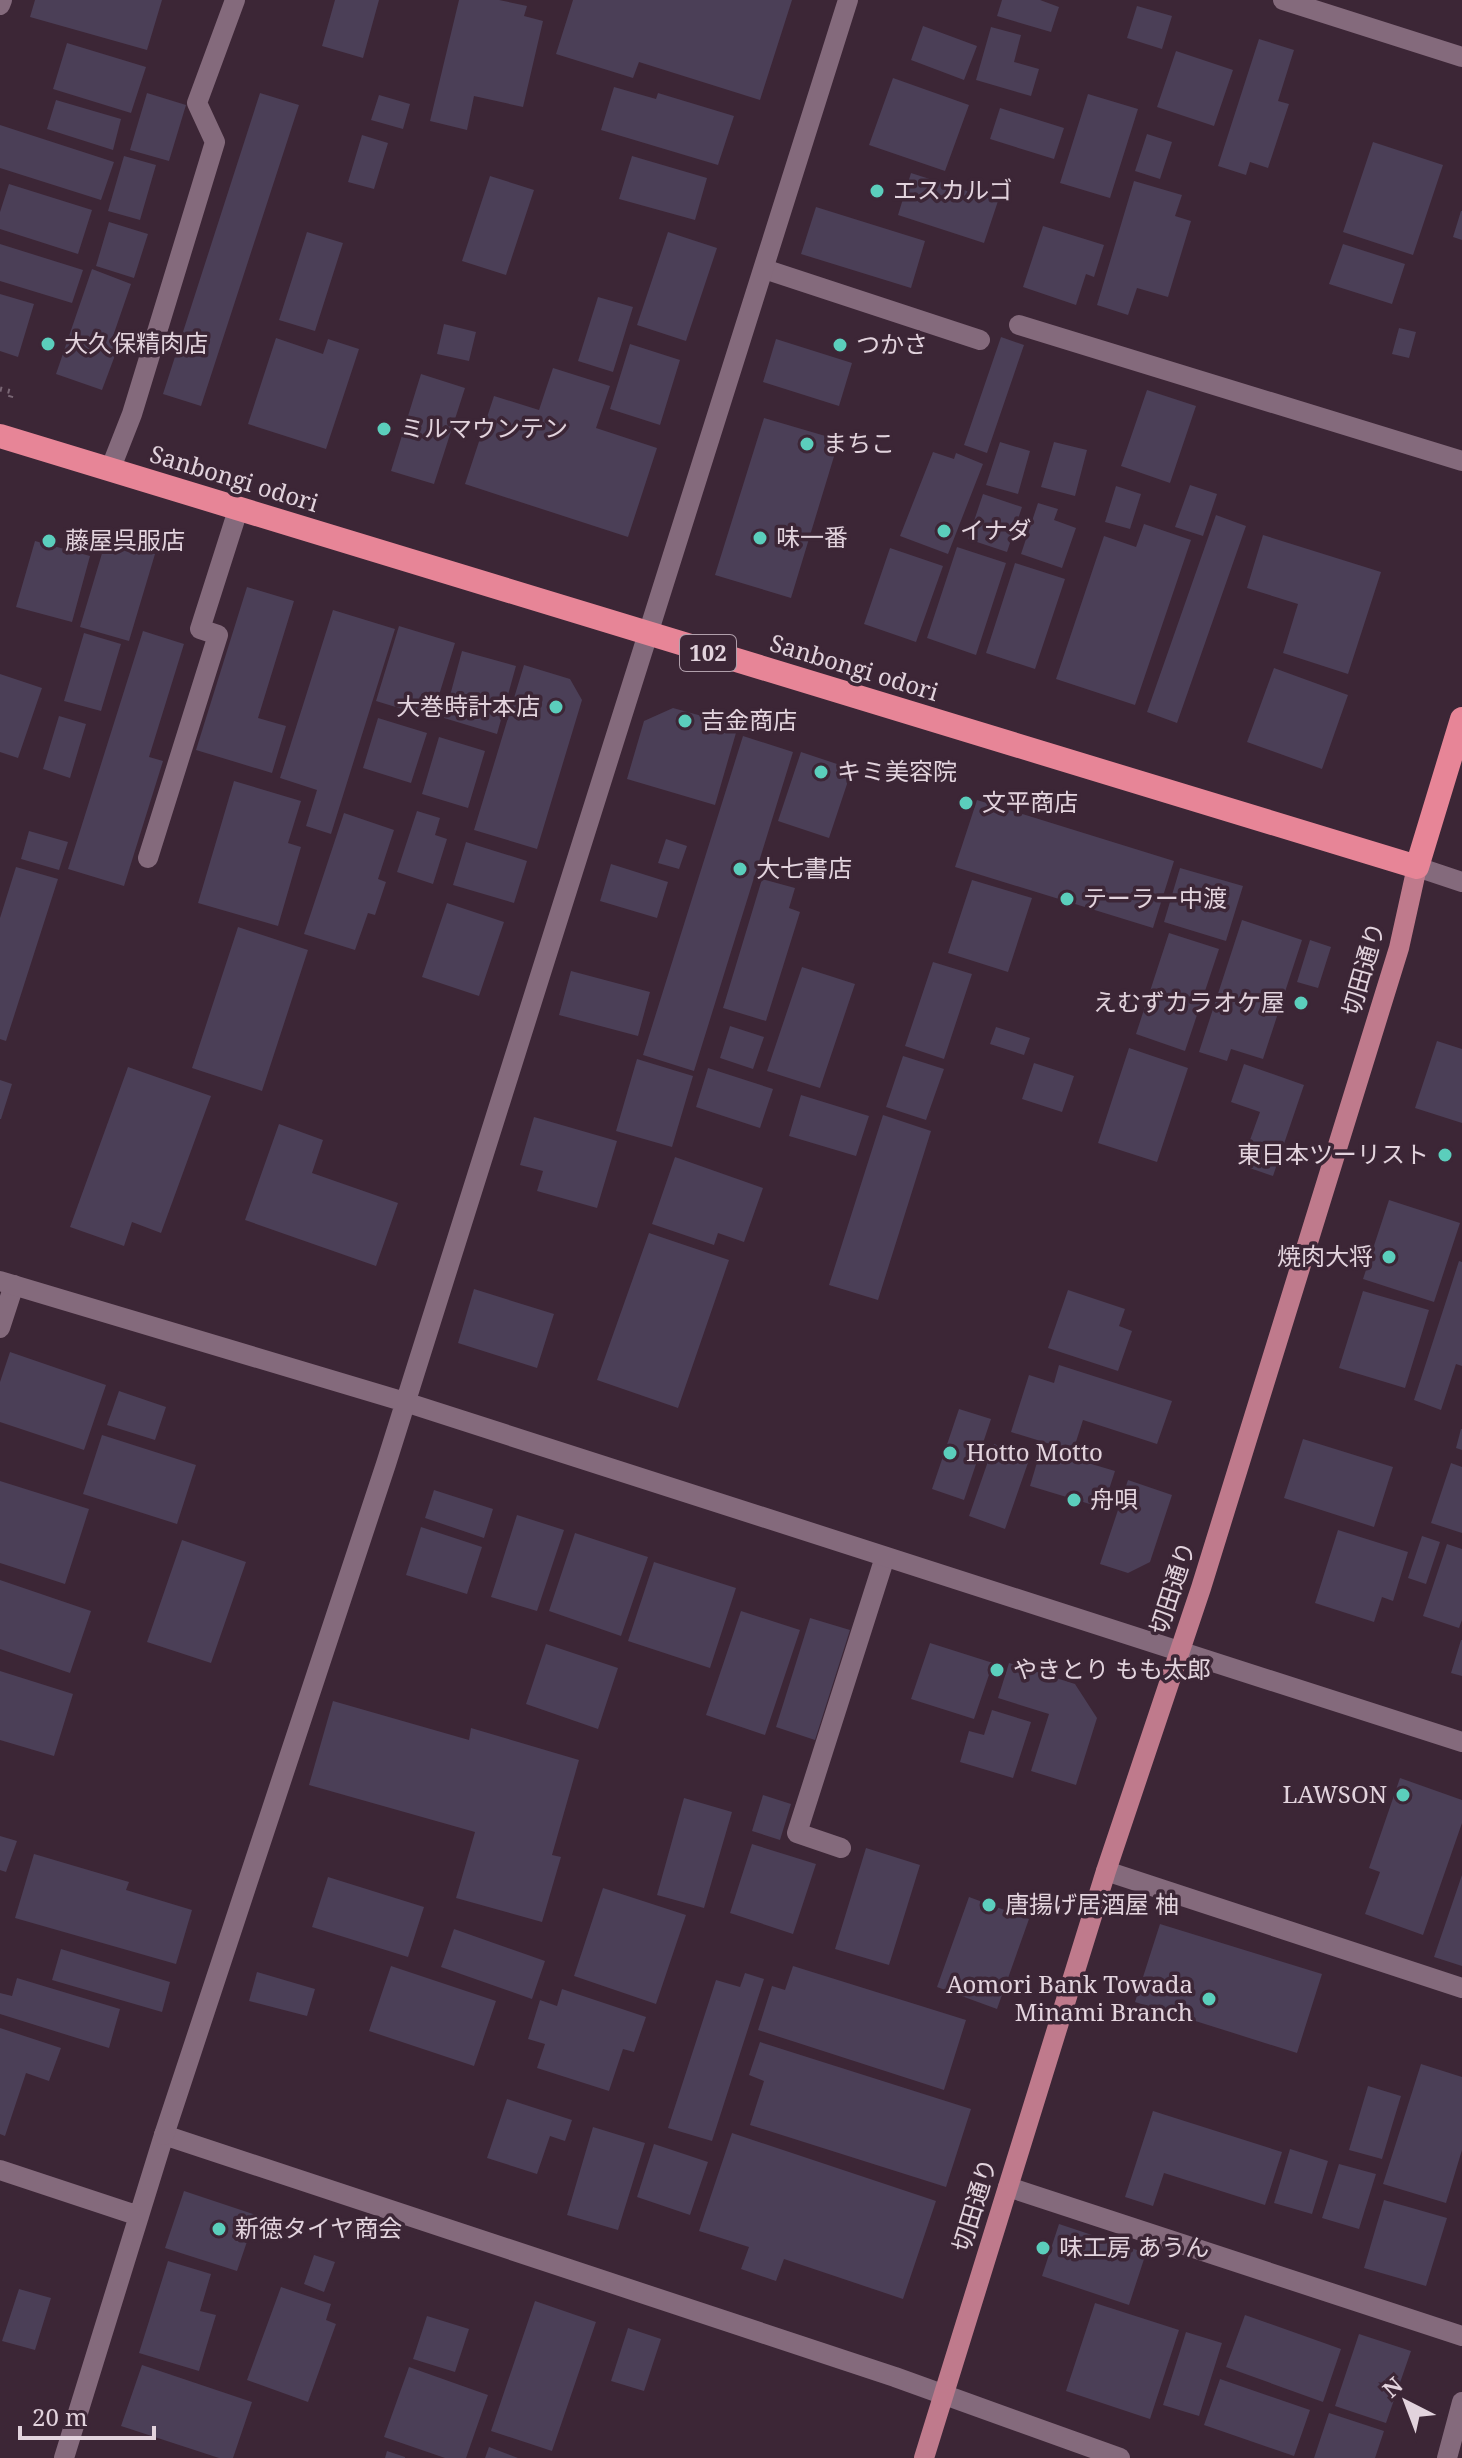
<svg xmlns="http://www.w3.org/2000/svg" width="1462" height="2458" font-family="'Noto Serif','Noto Sans JP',serif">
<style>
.building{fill:#4b3f57}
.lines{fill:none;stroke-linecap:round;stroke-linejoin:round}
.path{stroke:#796674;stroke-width:5;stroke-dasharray:2 6;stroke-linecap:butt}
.lane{stroke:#846a7c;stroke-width:20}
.street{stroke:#846a7c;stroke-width:20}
.secondary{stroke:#846a7c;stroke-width:20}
.primary{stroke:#bf7a8c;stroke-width:20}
.highway{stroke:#e78597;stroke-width:24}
.poi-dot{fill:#5bcebc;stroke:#3c2636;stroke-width:3}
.labels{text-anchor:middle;stroke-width:7;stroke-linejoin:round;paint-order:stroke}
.shield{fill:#3c2636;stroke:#b09fab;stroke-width:2}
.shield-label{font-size:22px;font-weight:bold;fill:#e2d3dd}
.poi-label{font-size:24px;fill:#e2d3dd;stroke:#3c2636;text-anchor:start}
.street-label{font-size:24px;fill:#e2d3dd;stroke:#3c2636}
</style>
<rect width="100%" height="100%" fill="#3c2636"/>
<!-- building -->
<path class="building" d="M35,0H162L147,50L30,17Z
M335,0H379L363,58L322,46Z
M459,0H499L527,6L524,16L543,21L523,107L474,96L467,130L430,121Z
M573,0H792L760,100L639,62L633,78L556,54Z
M1002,0H1040L1059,7L1051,32L997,16Z
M1137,6L1172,16L1162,49L1127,38Z
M923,26L977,46L964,80L911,60Z
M991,27L1021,35L1014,62L1039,69L1031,96L976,80Z
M1259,39L1294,50L1278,101L1289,104L1268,168L1250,162L1246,175L1218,166Z
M67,43L146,67L131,113L53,89Z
M1176,51L1233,70L1214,126L1157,107Z
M893,78L969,105L945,171L869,145Z
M614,87L656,99L658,93L734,116L718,165L601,130Z
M147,93L186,105L169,161L130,150Z
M260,93L299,105L201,406L163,394Z
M1088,94L1138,109L1110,198L1060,183Z
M379,95L410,104L403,129L371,120Z
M56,100L121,119L113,150L47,129Z
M1000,108L1064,128L1054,159L990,139Z
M0,125L114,162L101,200L0,168Z
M1147,134L1172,142L1160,179L1135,171Z
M362,135L388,143L374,189L348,182Z
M1373,142L1443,165L1413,255L1343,232Z
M124,156L156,165L140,220L108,211Z
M632,156L707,178L695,220L619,199Z
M911,173L998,201L984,243L898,215Z
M490,176L534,190L506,275L462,261Z
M1134,181L1182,195L1175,216L1191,221L1168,297L1137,288L1128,315L1097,305Z
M9,184L92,210L78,254L0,229V212Z
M816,207L925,241L911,288L801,254Z
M1461,211H1462V240L1453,237Z
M109,222L148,234L134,278L96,266Z
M1043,226L1104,245L1094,277L1086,274L1076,305L1023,287Z
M307,232L343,243L315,331L279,320Z
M668,232L717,248L686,341L637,325Z
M0,244L83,270L72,303L0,281Z
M1343,244L1405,264L1392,304L1329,284Z
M92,269L131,284L112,339L120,342L102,390L56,374Z
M0,294L34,304L18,357L0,351Z
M598,297L633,307L613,372L578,361Z
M444,324L476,332L469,361L437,354Z
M1399,328L1416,332L1409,358L1392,354Z
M1001,337L1024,345L987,453L964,445Z
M276,338L323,354L328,339L359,349L326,449L248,424Z
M776,339L852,363L839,406L763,382Z
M630,344L680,360L660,425L610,409Z
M553,368L610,386L596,428L657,448L628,537L465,484L494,396L539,410Z
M421,374L465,388L434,484L391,471Z
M1147,390L1196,406L1170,483L1121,466Z
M764,418L839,440L791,598L715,575Z
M1000,442L1030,451L1018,494L986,485Z
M1054,442L1087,450L1075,496L1041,487Z
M933,452L954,459L956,453L983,464L948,554L900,536Z
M1190,485L1217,494L1203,536L1175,527Z
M1116,486L1141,494L1130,529L1105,522Z
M983,494L1022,507L1007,552L968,539Z
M1038,503L1058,509L1054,520L1076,528L1062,568L1021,554Z
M1216,515L1246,526L1177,723L1147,712Z
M1144,524L1191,540L1135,705L1056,679L1104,536L1136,547Z
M1263,535L1381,572L1348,674L1283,653L1298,604L1247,588Z
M106,540L155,554L129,641L80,627Z
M35,541L90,556L72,622L16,607Z
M957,547L1006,563L976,655L927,638Z
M890,548L943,566L916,642L864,624Z
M1015,563L1065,579L1035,669L986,653Z
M247,587L294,601L258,718L286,726L272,773L196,750Z
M333,610L395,629L331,834L306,826L317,790L280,778Z
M399,626L455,643L432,718L376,701Z
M143,631L184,644L149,757L163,761L124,886L68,869Z
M84,633L121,644L101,711L64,701Z
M462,651L516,666L497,734L444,718Z
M524,665L570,679L582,700L537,849L474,830Z
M1274,668L1348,695L1322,769L1247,742Z
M0,674L42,688L18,758L0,752Z
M673,708L738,726L715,805L627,779L644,721Z
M59,716L86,724L70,778L43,769Z
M378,718L427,733L411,783L363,768Z
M743,736L793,752L694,1071L643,1055Z
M439,737L485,751L468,808L422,794Z
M801,752L852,769L829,838L778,821Z
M234,781L301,801L288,843L301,847L278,926L198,903Z
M977,800L1174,861L1153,928L955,867Z
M417,811L440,818L435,835L447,839L433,884L397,872Z
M344,813L394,830L378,879L386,882L375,915L368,913L355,950L304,934Z
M29,831L68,842L59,870L21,859Z
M666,839L687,846L679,869L658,863Z
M466,842L527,861L514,903L453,885Z
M611,864L668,882L657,918L600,901Z
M16,867L58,879L6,1041L0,1039V918Z
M1180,868L1243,886L1226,941L1164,922Z
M762,879L795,888L789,908L800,912L766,1021L723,1008Z
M972,880L1032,898L1008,972L948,953Z
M447,903L504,922L479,996L422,977Z
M1242,920L1302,940L1263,1059L1231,1049L1227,1061L1199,1052Z
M238,927L308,950L262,1091L192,1068Z
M1169,933L1219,949L1185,1051L1136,1034Z
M1310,940L1331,947L1318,988L1297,982Z
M933,962L972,974L944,1059L905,1046Z
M802,967L855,984L820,1088L767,1071Z
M571,971L650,992L638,1036L559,1015Z
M730,1026L764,1037L753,1069L720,1058Z
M996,1027L1030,1038L1024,1055L990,1044Z
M1437,1041L1462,1049V1123L1415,1108Z
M1129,1048L1188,1068L1157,1162L1098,1143Z
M903,1056L944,1069L926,1120L886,1107Z
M637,1059L693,1076L672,1147L616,1131Z
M1034,1063L1074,1076L1062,1112L1022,1099Z
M1244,1064L1304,1085L1273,1176L1241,1165L1260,1112L1231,1102Z
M128,1067L211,1096L161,1233L132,1222L124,1246L70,1227Z
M708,1068L773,1089L760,1128L696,1107Z
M0,1080L12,1084L1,1119H0Z
M801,1095L869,1116L856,1156L789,1136Z
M883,1115L931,1131L878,1300L829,1285Z
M534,1117L617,1141L597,1208L537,1191L543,1171L520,1165Z
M279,1124L323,1140L312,1173L398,1203L376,1266L245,1220Z
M675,1157L763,1188L744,1242L718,1233L714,1245L652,1224Z
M1389,1200L1460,1223L1434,1302L1363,1279Z
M649,1233L729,1260L678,1408L597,1380Z
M1459,1261L1462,1262V1366L1456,1364L1441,1410L1414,1400Z
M474,1289L554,1314L537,1368L458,1343Z
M1068,1290L1125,1309L1119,1326L1132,1331L1118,1371L1048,1348Z
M1363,1291L1429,1310L1405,1388L1339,1368Z
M10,1352L106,1385L84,1450L0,1422V1382Z
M1059,1365L1172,1401L1157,1444L1083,1420L1073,1451L1011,1432L1029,1375L1054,1383Z
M119,1391L166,1407L155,1440L107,1425Z
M959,1409L991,1419L964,1500L932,1489Z
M1461,1429H1462V1450L1456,1448Z
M102,1435L196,1465L177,1524L83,1494Z
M1303,1439L1393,1467L1374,1527L1284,1498Z
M994,1444L1030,1457L1005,1529L969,1516Z
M1041,1449L1115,1471L1103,1508L1030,1486Z
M1451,1463L1462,1467V1533L1431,1523Z
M1128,1480L1172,1495L1150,1562L1128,1573L1100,1564Z
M0,1481L89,1509L65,1584L0,1563Z
M434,1490L493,1509L484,1538L425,1518Z
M517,1515L564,1530L537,1611L491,1597Z
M421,1527L482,1547L467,1594L406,1575Z
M1338,1530L1408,1552L1393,1601L1382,1597L1374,1622L1315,1603Z
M575,1533L648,1557L621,1636L549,1611Z
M1422,1536L1440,1542L1426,1584L1408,1578Z
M182,1540L246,1562L211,1663L147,1642Z
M1447,1544L1462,1549V1620L1459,1628L1423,1616Z
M654,1562L736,1588L710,1668L628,1641Z
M0,1580L91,1611L70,1673L0,1649Z
M741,1611L800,1630L765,1735L706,1715Z
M810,1618L850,1630L815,1740L776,1727Z
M1461,1640H1462V1676L1451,1673Z
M930,1643L993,1663L974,1719L911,1699Z
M546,1644L618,1668L598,1729L526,1704Z
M1009,1663L1075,1684L1097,1718L1076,1785L1031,1771L1049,1714L998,1698Z
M0,1671L73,1694L54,1756L0,1740Z
M333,1701L469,1740L471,1728L579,1760L552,1855L561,1857L542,1922L456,1898L475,1832L309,1785Z
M992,1710L1031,1722L1013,1778L960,1762L969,1731L984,1735Z
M1400,1778L1462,1800V1823L1423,1935L1365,1914L1380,1872L1369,1868Z
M763,1795L791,1804L780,1840L752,1831Z
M684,1798L732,1812L704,1908L657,1895Z
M0,1836L17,1841L6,1872L0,1870Z
M752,1844L816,1864L793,1934L730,1913Z
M866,1848L920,1865L889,1965L835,1949Z
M34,1854L129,1882L126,1890L192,1910L176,1964L15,1918Z
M1462,1875V1966L1434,1957Z
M328,1877L424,1907L408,1957L312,1927Z
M603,1888L686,1915L656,2004L574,1976Z
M969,1897L1029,1919L997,2009L937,1987Z
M1160,1924L1322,1974L1297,2053L1135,2002Z
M454,1929L545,1961L532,1999L441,1967Z
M61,1949L170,1982L162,2012L52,1980Z
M391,1966L496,2001L474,2066L369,2031Z
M793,1966L966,2020L944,2090L758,2030L772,1986L785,1990Z
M257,1972L315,1989L307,2016L249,2001Z
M745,1973L764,1979L712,2141L668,2128L716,1980L740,1987Z
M17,1978L120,2009L109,2048L0,2014V1993L12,1996Z
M562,1989L646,2017L634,2052L623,2049L609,2091L537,2068L545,2044L528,2039L540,2000L557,2006Z
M0,2028L61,2048L49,2081L26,2073L5,2136L0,2134Z
M760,2042L971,2109L946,2187L750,2125L764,2081L749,2075Z
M1421,2064L1462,2077V2150L1446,2203L1383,2184Z
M1368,2086L1401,2096L1382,2159L1349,2150Z
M507,2099L572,2120L565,2141L550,2136L537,2174L487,2158Z
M1153,2111L1282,2152L1265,2205L1164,2173L1153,2206L1125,2197Z
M593,2127L645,2143L618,2230L567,2215Z
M732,2133L936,2201L903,2299L784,2259L776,2281L741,2269L749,2247L699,2231Z
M654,2144L708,2162L690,2215L637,2197Z
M1290,2149L1328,2161L1312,2214L1274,2203Z
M1339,2164L1376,2174L1359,2229L1322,2218Z
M184,2191L256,2215L237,2271L165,2248Z
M1384,2200L1447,2218L1426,2286L1364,2268Z
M1059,2224L1146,2253L1129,2305L1042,2276Z
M314,2255L335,2262L324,2292L304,2284Z
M168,2261L211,2274L200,2311L216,2315L199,2371L139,2353Z
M281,2287L331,2304L326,2320L336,2324L308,2402L247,2380Z
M19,2289L51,2298L35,2350L2,2341Z
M535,2301L596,2322L552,2451L491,2431Z
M1095,2303L1179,2330L1150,2419L1066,2391Z
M1245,2315L1341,2349L1323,2402L1226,2367Z
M427,2316L469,2329L455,2372L413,2359Z
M628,2328L661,2339L644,2391L611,2381Z
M1186,2332L1222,2343L1199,2416L1163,2405Z
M1359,2334L1411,2351L1386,2423L1335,2406Z
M142,2365L252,2402L233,2458H219L121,2426Z
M409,2367L488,2395L466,2458H445L384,2437Z
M1220,2379L1310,2410L1294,2456L1204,2425Z
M1329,2413L1384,2431L1375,2458H1314Z
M489,2447L518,2458H485Z
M387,2451L405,2457V2458H385Z"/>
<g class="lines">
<!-- path -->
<path class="path" d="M0,389L12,392L9,402"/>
<!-- lane -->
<path class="lane" d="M764,269L980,340
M110,470L132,414L215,142L197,103L235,0
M148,858L218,635L200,629L238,510
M841,1848L797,1833L885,1557"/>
<!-- street -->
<path class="street" d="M1019,325L1462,461
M0,1328L14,1285
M1106,1871L1462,1988
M0,2170L139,2216
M1008,2187L1462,2336
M64,2458L164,2135L895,2377L1120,2458
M1447,2458L1462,2402"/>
<!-- secondary -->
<path class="secondary" d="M1283,0L1462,57
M0,5L2,0
M1417,867L1462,882
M0,1281L405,1402L1462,1742
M164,2135L386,1464L848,0"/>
<!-- primary -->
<path class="primary" d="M924,2458L1106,1871L1201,1588L1399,948L1417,867"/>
<!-- highway -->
<path class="highway" d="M0,436L1417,867L1462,719"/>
</g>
<!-- markers -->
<g class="poi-dot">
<circle cx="877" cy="191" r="8"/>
<circle cx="48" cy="344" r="8"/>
<circle cx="840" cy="345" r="8"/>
<circle cx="384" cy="429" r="8"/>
<circle cx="807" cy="444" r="8"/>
<circle cx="944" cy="531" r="8"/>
<circle cx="760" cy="538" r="8"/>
<circle cx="49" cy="541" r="8"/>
<circle cx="556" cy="707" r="8"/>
<circle cx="685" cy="721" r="8"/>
<circle cx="821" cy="772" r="8"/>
<circle cx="966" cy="803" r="8"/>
<circle cx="740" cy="869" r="8"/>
<circle cx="1067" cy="899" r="8"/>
<circle cx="1301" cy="1003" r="8"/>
<circle cx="1445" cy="1155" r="8"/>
<circle cx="1389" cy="1257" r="8"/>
<circle cx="950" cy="1453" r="8"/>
<circle cx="1074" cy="1500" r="8"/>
<circle cx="997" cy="1670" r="8"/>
<circle cx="1403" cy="1795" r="8"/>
<circle cx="989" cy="1905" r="8"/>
<circle cx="1209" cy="1999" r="8"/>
<circle cx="219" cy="2229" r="8"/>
<circle cx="1043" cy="2248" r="8"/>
</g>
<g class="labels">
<!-- shield labels -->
<rect class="shield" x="680" y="635" width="56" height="36" rx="6"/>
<g class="shield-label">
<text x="708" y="661">102</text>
</g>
<!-- poi labels -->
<g class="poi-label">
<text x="893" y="199">エスカルゴ</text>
<text x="64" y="352">大久保精肉店</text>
<text x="856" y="353">つかさ</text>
<text x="400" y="437">ミルマウンテン</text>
<text x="823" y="452">まちこ</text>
<text x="960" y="539">イナダ</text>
<text x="776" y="546">味一番</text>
<text x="65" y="549">藤屋呉服店</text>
<text x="540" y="715" text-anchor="end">大巻時計本店</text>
<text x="701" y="729">吉金商店</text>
<text x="837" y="780">キミ美容院</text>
<text x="982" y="811">文平商店</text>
<text x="756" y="877">大七書店</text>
<text x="1083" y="907">テーラー中渡</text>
<text x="1285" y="1011" text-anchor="end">えむずカラオケ屋</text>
<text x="1429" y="1163" text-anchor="end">東日本ツーリスト</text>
<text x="1373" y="1265" text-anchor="end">焼肉大将</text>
<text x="966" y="1461">Hotto Motto</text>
<text x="1090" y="1508">舟唄</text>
<text x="1013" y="1678">やきとり もも太郎</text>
<text x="1387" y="1803" text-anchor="end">LAWSON</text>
<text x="1005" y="1913">唐揚げ居酒屋 柚</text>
<text x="1193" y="1993" text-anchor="end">Aomori Bank Towada<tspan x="1193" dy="28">Minami Branch</tspan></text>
<text x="235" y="2237">新徳タイヤ商会</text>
<text x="1059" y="2256">味工房 あうん</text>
</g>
<!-- street labels -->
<g class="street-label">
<text transform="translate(234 479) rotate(17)" y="8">Sanbongi odori</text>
<text transform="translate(854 668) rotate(17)" y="8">Sanbongi odori</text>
<text transform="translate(1364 969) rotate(-74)" y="8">切田通り</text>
<text transform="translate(1173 1588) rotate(-72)" y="8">切田通り</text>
<text transform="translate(975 2205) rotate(-73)" y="8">切田通り</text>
</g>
</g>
<!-- north arrow -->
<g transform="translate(1406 2402) rotate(318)" stroke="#3c2636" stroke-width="6" paint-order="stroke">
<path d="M0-6L14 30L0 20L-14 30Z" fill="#e2d3dd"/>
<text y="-12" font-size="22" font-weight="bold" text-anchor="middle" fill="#e2d3dd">N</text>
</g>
<!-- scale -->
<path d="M20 2426v12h134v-12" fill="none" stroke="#e2d3dd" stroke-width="4"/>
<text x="32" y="2426" font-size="24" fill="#e2d3dd" stroke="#3c2636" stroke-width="6" paint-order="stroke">20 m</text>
</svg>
